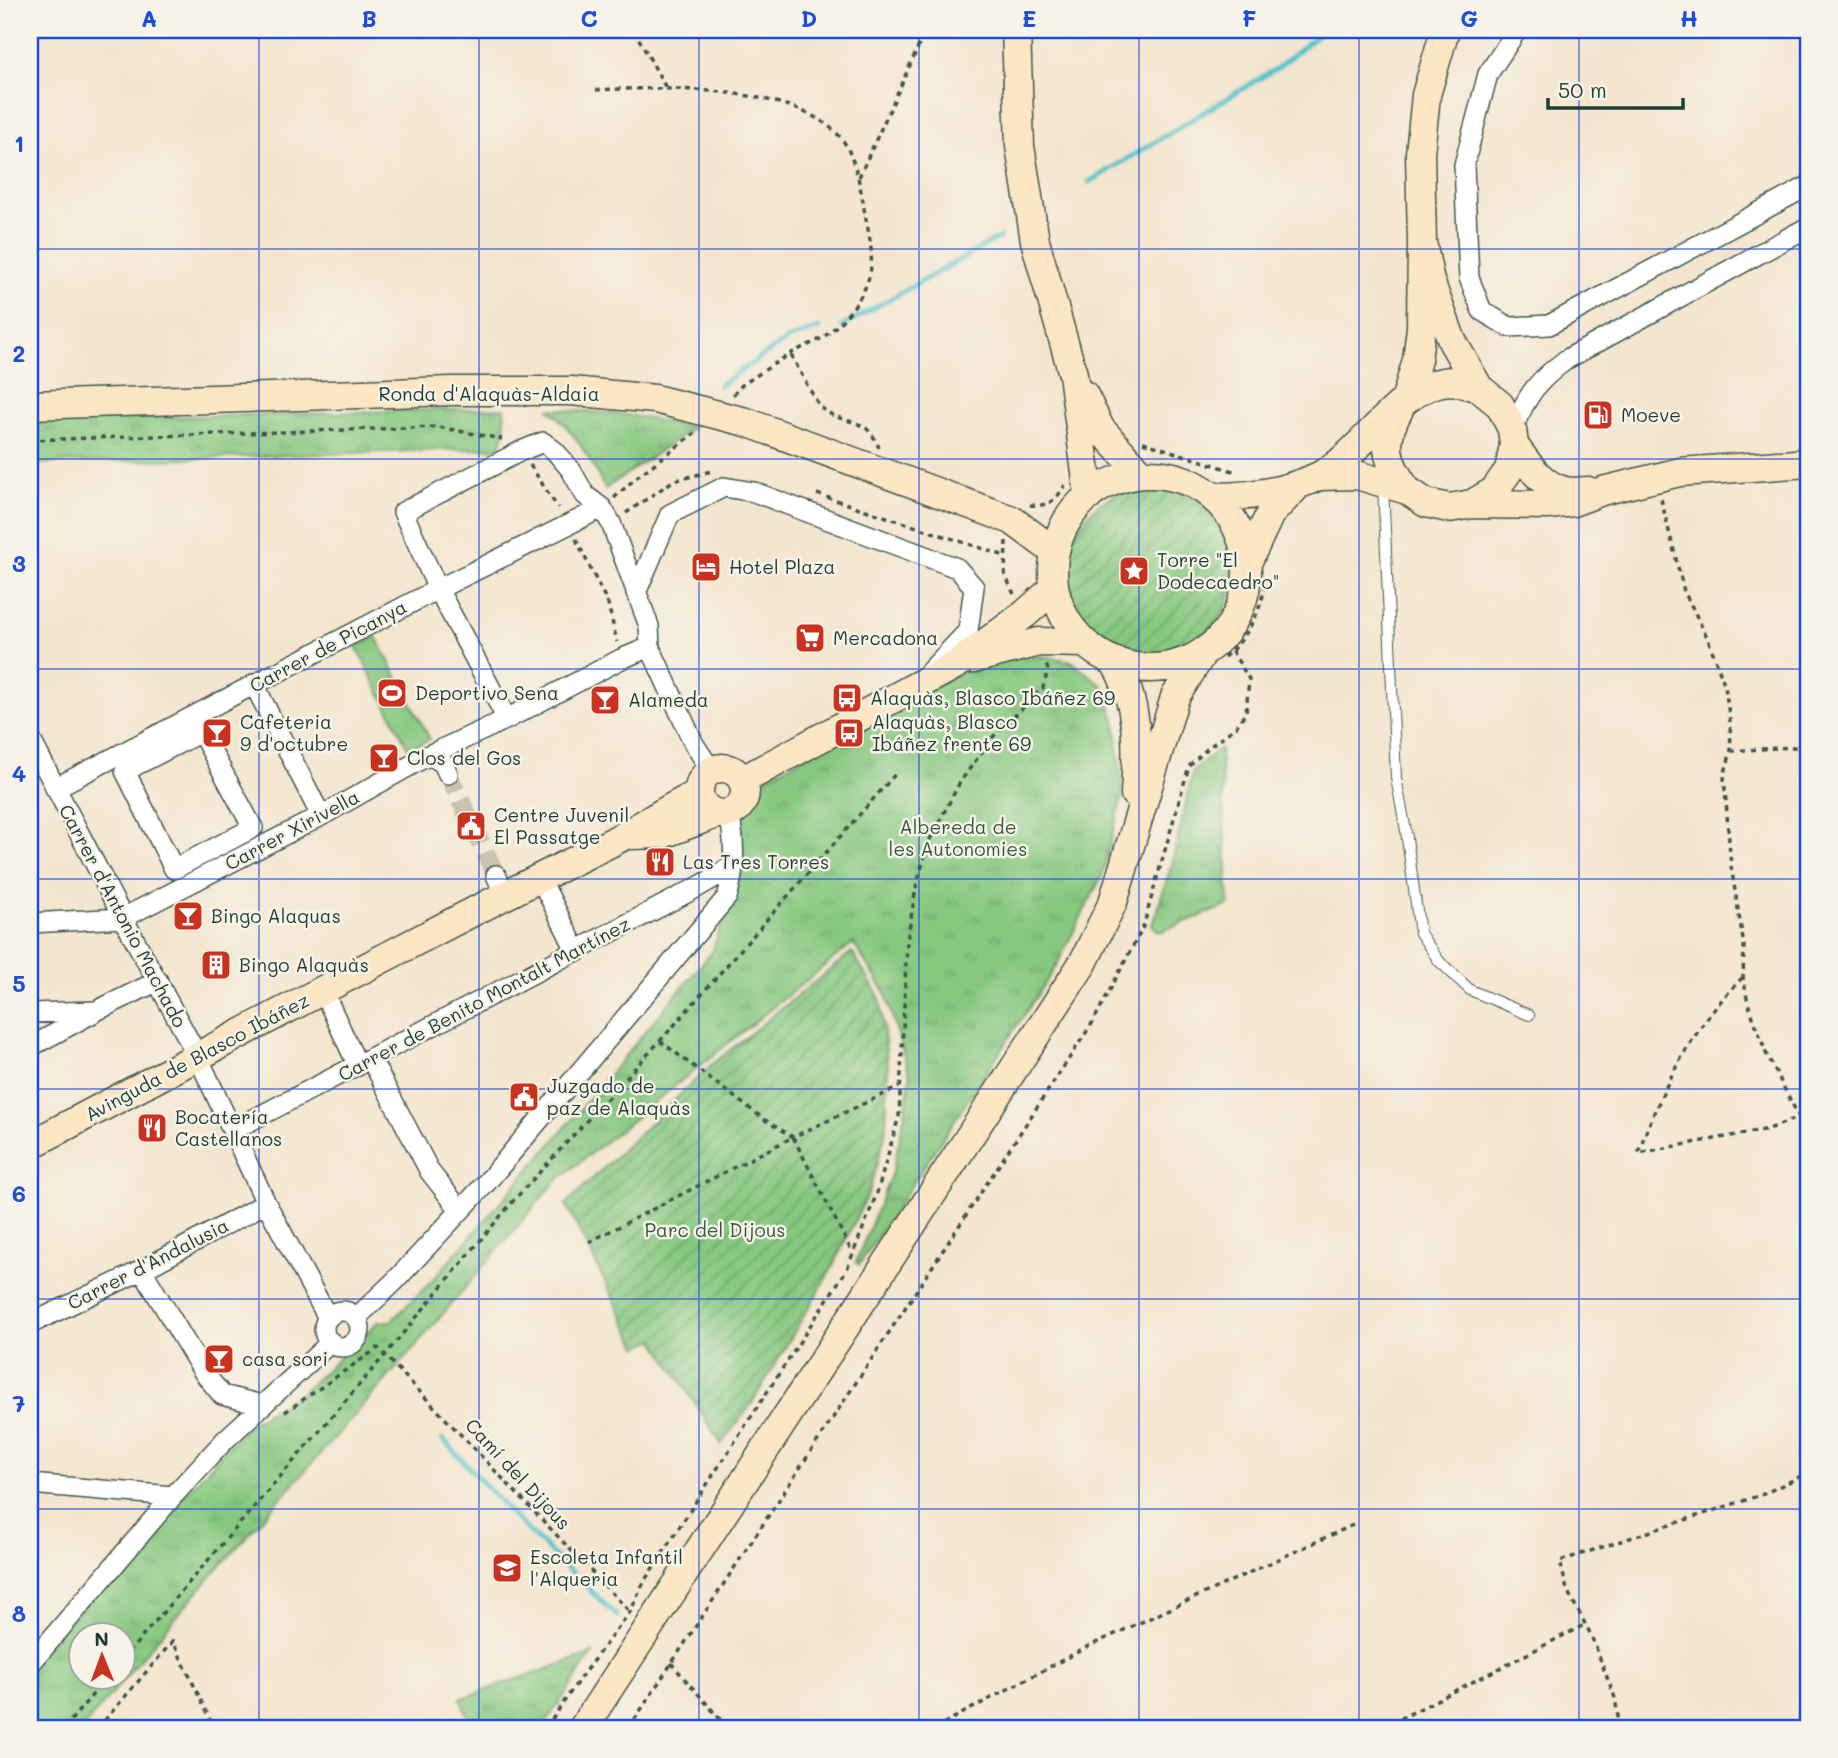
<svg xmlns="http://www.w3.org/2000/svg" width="1838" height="1758" font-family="Mali,sans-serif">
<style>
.grass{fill:url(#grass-tufts);stroke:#53825a;stroke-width:2;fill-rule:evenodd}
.garden{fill:url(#garden-furrows);stroke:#53825a;stroke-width:2}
.pitch{fill:#87c880;stroke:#53825a;stroke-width:2}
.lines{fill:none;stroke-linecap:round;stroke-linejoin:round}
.stream{stroke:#55c3cc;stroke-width:5}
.street-tunnel{stroke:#c9c3af;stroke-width:19;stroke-dasharray:19 10;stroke-linecap:butt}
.lane-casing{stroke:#3f564b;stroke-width:12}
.street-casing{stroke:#3f564b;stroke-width:22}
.secondary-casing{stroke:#3f564b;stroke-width:31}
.path{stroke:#3f564b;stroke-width:3.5;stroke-dasharray:5 5;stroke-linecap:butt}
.lane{stroke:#fff;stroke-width:10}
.street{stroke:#fff;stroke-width:19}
.secondary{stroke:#fce6c4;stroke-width:28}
.grid{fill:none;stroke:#1d4ed8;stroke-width:2;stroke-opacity:0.55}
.labels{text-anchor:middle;stroke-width:5;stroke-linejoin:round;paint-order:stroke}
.street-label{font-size:19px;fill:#1f3d34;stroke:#f7f3e8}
.poi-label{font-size:19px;fill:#1f3d34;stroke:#f7f3e8;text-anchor:start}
.park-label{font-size:19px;fill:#345943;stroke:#f7f3e8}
.neatline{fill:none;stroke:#1d4ed8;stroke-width:2.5}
.grid-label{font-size:23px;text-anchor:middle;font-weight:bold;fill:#1d4ed8}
</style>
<defs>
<pattern id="grass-tufts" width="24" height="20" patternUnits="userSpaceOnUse" patternTransform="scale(1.75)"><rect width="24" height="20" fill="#87c880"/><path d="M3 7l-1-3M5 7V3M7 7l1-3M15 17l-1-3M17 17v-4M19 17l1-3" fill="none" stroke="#6ea46a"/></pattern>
<pattern id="garden-furrows" width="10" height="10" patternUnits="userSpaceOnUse" patternTransform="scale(1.75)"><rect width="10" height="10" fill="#87c880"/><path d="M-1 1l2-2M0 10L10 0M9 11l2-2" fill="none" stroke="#6ea46a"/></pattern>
</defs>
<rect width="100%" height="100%" fill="#f7f3e8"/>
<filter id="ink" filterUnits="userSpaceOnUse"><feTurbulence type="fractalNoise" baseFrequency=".0143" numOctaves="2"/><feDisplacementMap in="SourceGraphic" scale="14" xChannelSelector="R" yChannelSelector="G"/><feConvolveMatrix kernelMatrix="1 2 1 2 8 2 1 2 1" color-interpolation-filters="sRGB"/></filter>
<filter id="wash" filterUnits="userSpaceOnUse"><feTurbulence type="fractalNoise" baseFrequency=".00686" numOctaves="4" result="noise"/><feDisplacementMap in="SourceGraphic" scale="28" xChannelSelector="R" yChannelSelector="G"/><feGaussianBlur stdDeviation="1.57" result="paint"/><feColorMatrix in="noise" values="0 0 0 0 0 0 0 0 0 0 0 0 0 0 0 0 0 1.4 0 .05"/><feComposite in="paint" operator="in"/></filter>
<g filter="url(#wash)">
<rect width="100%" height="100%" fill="#f4e5ce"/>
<!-- grass -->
<path class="grass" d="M504,408L505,428L500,448L30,464V421Z
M549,409C598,411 645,415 693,428L605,489C590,459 575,432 549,409Z
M1030,654L1071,661L1102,685L1115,719L1123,793L1102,876L1055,968L859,1265L856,1262L893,1170L906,1108L910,1076L885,992L853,943L555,1182L401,1363L190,1600L83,1728H30V1665L249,1424L301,1393L378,1322L391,1321L431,1282L548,1148L712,952L737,876L736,820C747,809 758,801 754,784L961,672ZM80,1636H122V1678H80Z
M1220,748L1229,905L1159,932L1152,925L1172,864L1193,770Z
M593,1653L542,1728H474L460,1699Z"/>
<!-- garden -->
<path class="garden" d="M1066 571a84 84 0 1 1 168 0a84 84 0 1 1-168 0Z
M852,952L880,998L888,1068L886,1131L869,1192L832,1268L751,1405L721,1444L654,1339L638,1347L566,1204L710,1066Z"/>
<!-- pitch -->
<path class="pitch" d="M376,637L430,739L409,750L356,646Z"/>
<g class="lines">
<!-- stream -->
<path class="stream" d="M1089,182L1277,68L1324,30
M842,326L1000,237
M720,385L786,340L819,328
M443,1439L517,1520L617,1616"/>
</g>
</g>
<g filter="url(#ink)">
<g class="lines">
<!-- street-tunnel -->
<path class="street-tunnel" d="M448,774L496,875"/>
<!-- lane casing -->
<g class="lane-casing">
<path id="lane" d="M1383,484L1396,778L1406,831L1420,933L1439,961L1470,990L1529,1015"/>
</g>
<!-- street casing -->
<g class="street-casing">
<path id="street" d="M1517,30L1488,74L1464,165L1469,278L1482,311L1509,327L1549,325L1808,186
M1512,429C1529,393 1536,382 1567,359L1808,227
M636,593L670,514L724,487L754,492L957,568L974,587L968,631L929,672
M254,684L321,816
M507,719L438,589L403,512L521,451L543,442L555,451L571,470L585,495L602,508L611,523L649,626L650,647L694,744L711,770
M201,732L253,828L174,869L125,771Z
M30,738L123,918L198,1057L266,1203L328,1318
M429,755L443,763L448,774
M55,788L438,589L602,508
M496,875L505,895
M540,878L577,952
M30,923L123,918L321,816L429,755L507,719L621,659L650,647
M323,991L358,1066
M30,1013L96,1011L158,981
M30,1047L93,1013
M371,1059L430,1172L460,1210
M233,1130L698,887L719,875L733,864
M142,1270L204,1373L222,1395L262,1405
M324 1329a18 18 0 1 1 36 0a18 18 0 1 1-36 0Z
M356,1318L395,1281L487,1182L727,897C736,869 735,841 729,813
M30,1324L142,1270L266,1203
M30,1484L173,1496
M30,1664L173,1496L225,1440L331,1342"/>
</g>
<!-- secondary casing -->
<g class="secondary-casing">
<path id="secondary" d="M1016,30L1020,146L1035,241L1073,374L1089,496
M1084,395L1100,428L1141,474
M1405,401L1417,360L1421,328L1422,242L1420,153L1426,95L1445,30
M30,405L452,391H571L655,399L746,422L1012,520L1055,552
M1399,410C1381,442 1386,462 1407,490
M1514,445C1527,463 1542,486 1565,491C1572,493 1581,491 1588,491
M1053 571a97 97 0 1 1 194 0a97 97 0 1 1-194 0Z
M1320,476L1357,475L1407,490L1426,503L1449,508L1472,504L1494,491L1509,470L1514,445L1512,429L1500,405L1479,388L1452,341L1430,281L1422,242
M1213,497C1249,497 1286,492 1319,476C1364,454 1400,381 1453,381C1461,382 1471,386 1479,388
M1472,504L1548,505L1573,502L1602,491L1680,472L1808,463
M1247,563L1270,514L1299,484
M973,659L1039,642L1085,643
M1114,661C1139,702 1138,747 1135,794
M699 791a23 23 0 1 1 46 0a23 23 0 1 1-46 0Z
M743,780L957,664L1025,614L1054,588
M632,835L663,834L716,814
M30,1145C223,1044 414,939 610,843C640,828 667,808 698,794
M583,1728L1083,963L1113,902L1175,697L1203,652"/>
</g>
<!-- path -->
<path class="path" d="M634,30L666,88
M596,90C660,87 796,84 841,138C854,154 861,188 864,208C867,227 873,247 871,266C869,293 845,320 825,336C815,343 802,347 792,353C775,363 759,374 742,385L733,395
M859,177L926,30
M791,355C798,367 815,402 822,408C845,428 866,413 879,448
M30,440L438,427L502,439
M1143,442L1236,472
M530,465L558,508
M817,494L1005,556
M614,498L638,476L695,433
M1661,499L1684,591L1708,639L1725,686L1730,722L1731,751L1724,776L1731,866L1744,946L1743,977L1748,1003L1766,1053L1799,1117L1769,1129L1638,1153C1663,1086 1692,1028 1743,977
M1030,505C1049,507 1056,500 1065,485
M626,513L673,481L712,471
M576,539L608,604L617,642
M1006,541L1005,575L1014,594
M1224,657C1247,640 1264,606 1266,577
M1731,751L1792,747L1808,748
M660,1041L765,1120L793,1137L899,1087
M589,1242L793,1137L852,1252
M285,1412L378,1348L630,1612
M122,1660L385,1355L514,1200L669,1031L898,771
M671,1663L728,1728
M64,1728L107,1678
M98,1728L173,1641L214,1728
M546,1728L583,1674L630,1612L645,1580L847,1269L877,1193L899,1116L907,941L916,888L928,843L960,782L992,738L1043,688L1048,670L1046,664
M629,1728L1093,1022L1143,927L1189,766L1209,747L1236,727L1246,712L1249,679L1232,651L1225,633
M935,1728L1087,1647L1353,1525
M1382,1728L1586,1624
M1620,1728L1615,1698L1591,1635L1567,1590L1560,1561L1761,1495L1808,1473"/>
<!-- lane -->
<use href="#lane" class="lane"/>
<!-- street -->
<use href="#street" class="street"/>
<!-- secondary -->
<use href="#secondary" class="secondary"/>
</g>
</g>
<!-- grid -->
<path class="grid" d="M259,30V1728M479,30V1728M699,30V1728M919,30V1728M1139,30V1728M1359,30V1728M1579,30V1728M30,249H1808M30,459H1808M30,669H1808M30,879H1808M30,1089H1808M30,1299H1808M30,1509H1808"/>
<!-- icons -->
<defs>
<g id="fuel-square" transform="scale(1.575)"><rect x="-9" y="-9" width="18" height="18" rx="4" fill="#c8321e" stroke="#f7f3e8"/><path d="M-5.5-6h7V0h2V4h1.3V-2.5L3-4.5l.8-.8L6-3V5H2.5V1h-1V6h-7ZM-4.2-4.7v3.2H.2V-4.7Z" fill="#fff"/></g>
<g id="hotel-square" transform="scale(1.575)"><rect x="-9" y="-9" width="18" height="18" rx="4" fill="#c8321e" stroke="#f7f3e8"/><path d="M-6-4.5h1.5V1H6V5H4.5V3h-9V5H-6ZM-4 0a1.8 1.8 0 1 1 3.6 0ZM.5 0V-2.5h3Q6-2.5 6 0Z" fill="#fff"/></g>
<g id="sight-square" transform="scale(1.575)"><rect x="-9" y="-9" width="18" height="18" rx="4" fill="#c8321e" stroke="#f7f3e8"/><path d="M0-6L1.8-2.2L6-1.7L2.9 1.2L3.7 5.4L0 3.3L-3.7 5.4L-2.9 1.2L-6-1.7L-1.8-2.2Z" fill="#fff"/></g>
<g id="supermarket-square" transform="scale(1.575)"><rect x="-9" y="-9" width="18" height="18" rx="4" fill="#c8321e" stroke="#f7f3e8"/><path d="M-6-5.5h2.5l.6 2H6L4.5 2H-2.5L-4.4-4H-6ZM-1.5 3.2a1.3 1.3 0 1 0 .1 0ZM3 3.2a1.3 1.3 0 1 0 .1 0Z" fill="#fff"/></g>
<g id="stadium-square" transform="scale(1.575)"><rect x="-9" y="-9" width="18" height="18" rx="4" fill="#c8321e" stroke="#f7f3e8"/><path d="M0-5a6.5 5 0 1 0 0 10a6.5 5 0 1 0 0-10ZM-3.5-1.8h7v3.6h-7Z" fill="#fff"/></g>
<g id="bus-square" transform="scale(1.575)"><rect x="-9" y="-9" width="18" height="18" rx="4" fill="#c8321e" stroke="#f7f3e8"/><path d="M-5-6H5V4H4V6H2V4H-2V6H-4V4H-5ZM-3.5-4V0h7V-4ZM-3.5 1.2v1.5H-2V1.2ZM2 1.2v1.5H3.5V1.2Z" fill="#fff"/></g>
<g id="bar-square" transform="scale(1.575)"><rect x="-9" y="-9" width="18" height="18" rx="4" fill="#c8321e" stroke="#f7f3e8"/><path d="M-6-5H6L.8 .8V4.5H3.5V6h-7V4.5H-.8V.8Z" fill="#fff"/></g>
<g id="civic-square" transform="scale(1.575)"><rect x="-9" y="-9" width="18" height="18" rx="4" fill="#c8321e" stroke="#f7f3e8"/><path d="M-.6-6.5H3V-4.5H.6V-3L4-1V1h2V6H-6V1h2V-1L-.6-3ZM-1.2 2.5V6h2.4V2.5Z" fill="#fff"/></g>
<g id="restaurant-square" transform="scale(1.575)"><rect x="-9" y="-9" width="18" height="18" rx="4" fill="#c8321e" stroke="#f7f3e8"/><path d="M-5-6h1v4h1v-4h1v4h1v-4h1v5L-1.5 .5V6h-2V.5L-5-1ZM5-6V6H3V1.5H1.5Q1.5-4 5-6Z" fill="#fff"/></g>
<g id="building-square" transform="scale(1.575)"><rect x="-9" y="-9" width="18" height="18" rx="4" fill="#c8321e" stroke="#f7f3e8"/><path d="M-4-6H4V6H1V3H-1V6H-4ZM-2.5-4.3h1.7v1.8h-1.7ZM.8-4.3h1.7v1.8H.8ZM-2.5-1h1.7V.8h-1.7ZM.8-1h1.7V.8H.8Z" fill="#fff"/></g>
<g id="school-square" transform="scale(1.575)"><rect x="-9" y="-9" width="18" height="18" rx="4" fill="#c8321e" stroke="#f7f3e8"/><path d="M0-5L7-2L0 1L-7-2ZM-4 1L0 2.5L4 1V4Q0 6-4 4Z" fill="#fff"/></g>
</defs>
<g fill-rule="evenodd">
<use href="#fuel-square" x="1598" y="415"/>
<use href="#hotel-square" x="706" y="567"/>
<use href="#sight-square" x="1134" y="571"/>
<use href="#supermarket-square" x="810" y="638"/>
<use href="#stadium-square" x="392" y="693"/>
<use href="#bus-square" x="847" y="698"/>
<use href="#bar-square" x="605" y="700"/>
<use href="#bar-square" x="217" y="733"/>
<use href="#bus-square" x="849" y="733"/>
<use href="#bar-square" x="384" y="758"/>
<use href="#civic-square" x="471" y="826"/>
<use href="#restaurant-square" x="660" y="862"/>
<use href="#bar-square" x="188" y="916"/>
<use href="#building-square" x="216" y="965"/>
<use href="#civic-square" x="524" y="1097"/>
<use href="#restaurant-square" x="152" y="1128"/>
<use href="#bar-square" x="219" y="1359"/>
<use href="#school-square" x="507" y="1568"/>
</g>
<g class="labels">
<!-- street labels -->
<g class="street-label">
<text x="489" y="401">Ronda d'Alaquàs-Aldaia</text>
<text transform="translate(328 646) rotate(-28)" y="7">Carrer de Picanya</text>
<text transform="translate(292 830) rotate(-28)" y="7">Carrer Xirivella</text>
<text transform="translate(123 916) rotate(62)" y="7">Carrer d'Antonio Machado</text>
<text transform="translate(484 999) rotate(-28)" y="7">Carrer de Benito Montalt Martínez</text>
<text transform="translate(197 1057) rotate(-28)" y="7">Avinguda de Blasco Ibáñez</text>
<text transform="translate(148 1264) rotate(-27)" y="7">Carrer d'Andalusia</text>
<text transform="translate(518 1474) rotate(47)" y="7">Camí del Dijous</text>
</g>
<!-- poi labels -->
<g class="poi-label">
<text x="1621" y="422">Moeve</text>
<text x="1157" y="567">Torre "El<tspan x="1157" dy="22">Dodecaedro"</tspan></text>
<text x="729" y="574">Hotel Plaza</text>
<text x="833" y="645">Mercadona</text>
<text x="415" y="700">Deportivo Sena</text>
<text x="870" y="705">Alaquàs, Blasco Ibáñez 69</text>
<text x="628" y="707">Alameda</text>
<text x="240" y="729">Cafeteria<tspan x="240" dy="22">9 d'octubre</tspan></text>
<text x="872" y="729">Alaquàs, Blasco<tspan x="872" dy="22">Ibáñez frente 69</tspan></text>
<text x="407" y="765">Clos del Gos</text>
<text x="494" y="822">Centre Juvenil<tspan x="494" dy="22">El Passatge</tspan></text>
<text x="683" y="869">Las Tres Torres</text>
<text x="211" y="923">Bingo Alaquas</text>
<text x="239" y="972">Bingo Alaquàs</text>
<text x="547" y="1093">Juzgado de<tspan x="547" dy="22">paz de Alaquàs</tspan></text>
<text x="175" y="1124">Bocatería<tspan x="175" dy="22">Castellanos</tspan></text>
<text x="242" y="1366">casa sori</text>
<text x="530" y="1564">Escoleta Infantil<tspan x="530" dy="22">l'Alqueria</tspan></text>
</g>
<!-- park labels -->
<g class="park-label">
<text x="958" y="834">Albereda de<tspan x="958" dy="22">les Autonomies</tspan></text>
<text x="715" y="1237">Parc del Dijous</text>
</g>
</g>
<!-- margin -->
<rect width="1838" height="1758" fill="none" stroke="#f7f3e8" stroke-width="77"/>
<!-- north arrow -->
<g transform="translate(102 1656) rotate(359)"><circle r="33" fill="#f7f3e8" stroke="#a1aaa0" stroke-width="2"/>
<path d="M0-5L12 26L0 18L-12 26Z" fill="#c8321e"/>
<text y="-10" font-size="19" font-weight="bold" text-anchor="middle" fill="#1f3d34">N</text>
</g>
<!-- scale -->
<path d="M1548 98v10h135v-10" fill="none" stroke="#1f3d34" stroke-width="3.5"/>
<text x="1558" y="98" font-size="21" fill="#1f3d34" stroke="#f7f3e8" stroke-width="5" paint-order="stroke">50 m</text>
<rect x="38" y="38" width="1762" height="1682" class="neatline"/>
<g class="grid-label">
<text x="149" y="27">A</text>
<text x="369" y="27">B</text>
<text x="589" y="27">C</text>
<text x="809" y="27">D</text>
<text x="1029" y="27">E</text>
<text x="1249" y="27">F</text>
<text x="1469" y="27">G</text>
<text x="1689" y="27">H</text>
<text x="19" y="152">1</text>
<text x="19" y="362">2</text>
<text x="19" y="572">3</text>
<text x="19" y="782">4</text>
<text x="19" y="992">5</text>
<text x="19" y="1202">6</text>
<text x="19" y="1412">7</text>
<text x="19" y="1622">8</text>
</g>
</svg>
